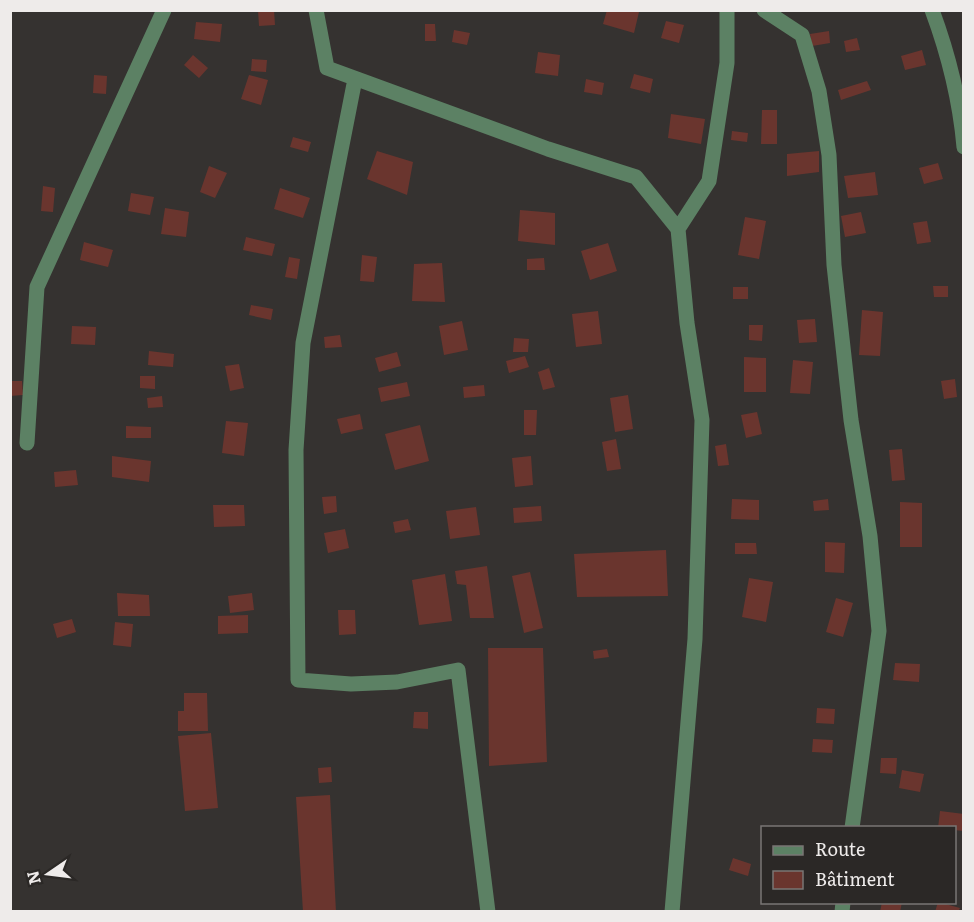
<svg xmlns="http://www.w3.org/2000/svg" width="974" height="922" font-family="Literata,serif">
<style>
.building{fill:#6a352e}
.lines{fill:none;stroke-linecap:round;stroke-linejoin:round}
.minor{stroke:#5c8164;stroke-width:15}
</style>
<rect width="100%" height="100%" fill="#353230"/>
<!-- building -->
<path class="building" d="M258,10H274L275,25L259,26Z
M607,10L639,12L634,33L603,24Z
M666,21L684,25L679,43L661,38Z
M196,22L222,24L220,42L194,39Z
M425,24H435L436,41H425Z
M454,30L470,33L467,45L452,42Z
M829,31L830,43L812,46L810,34Z
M857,38L860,50L846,52L844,41Z
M922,50L926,65L905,70L901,56Z
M538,52L560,55L558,76L535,73Z
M193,55L208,68L199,78L184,65Z
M252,59L267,60L266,72L251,71Z
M634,74L653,79L650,93L630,88Z
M94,75L107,76L106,94L93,93Z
M249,75L268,80L261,105L241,99Z
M586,79L604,83L602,95L584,92Z
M867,81L871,90L841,100L838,90Z
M762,110H777V144H761Z
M671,114L705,119L701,144L668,138Z
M732,131L748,133L747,142L731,140Z
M293,137L311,142L308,152L290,147Z
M377,151L413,162L407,195L367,179Z
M819,151V172L787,176V154Z
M938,163L943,179L924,184L919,168Z
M209,166L227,173L215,198L200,192Z
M875,172L878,195L848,198L844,176Z
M43,186L55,188L53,212L41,211Z
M280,188L310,198L303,218L274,209Z
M131,193L154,197L150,215L128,211Z
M165,208L189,212L186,237L161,234Z
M520,210L555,213V245L518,241Z
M861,212L866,233L845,237L841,216Z
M745,217L766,221L759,259L738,255Z
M927,221L931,242L917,244L913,223Z
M246,237L275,244L272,256L243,250Z
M84,242L113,250L108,267L80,260Z
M608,243L617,271L590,280L581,251Z
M362,255L377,257L374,282L360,281Z
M289,257L300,259L297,279L285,277Z
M544,258L545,270H527V259Z
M442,263L445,302L412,301L414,264Z
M933,286H948V297H934Z
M733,287H748V299H733Z
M251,305L273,309L271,320L249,315Z
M862,310L883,312L880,356L859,355Z
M598,311L602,344L576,347L572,314Z
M815,319L817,342L799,343L797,320Z
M462,321L468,350L444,355L439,326Z
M749,325H763L762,341L749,340Z
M72,326L96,327L95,345L71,344Z
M340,335L342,347L325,348L324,337Z
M514,338L529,339L528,352H513Z
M149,351L174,354L173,367L148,365Z
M397,352L401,366L379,372L375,358Z
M525,356L529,367L509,373L506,361Z
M744,357L766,358V392H744Z
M793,360L813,362L810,394L790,393Z
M239,364L244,388L230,391L225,366Z
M549,368L555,387L543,390L538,372Z
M140,376H155V389L140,388Z
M955,379L957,397L944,399L941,381Z
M10,381H22L23,395L10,396Z
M407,382L410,396L381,402L378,388Z
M484,385L485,396L464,398L463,387Z
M628,395L633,429L615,432L610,398Z
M162,396L163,407L148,408L147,398Z
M524,410H537L536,435H524Z
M757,412L762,434L746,438L741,415Z
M360,414L363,429L341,434L337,419Z
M226,421L248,423L244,456L222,453Z
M420,425L429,461L395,470L385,434Z
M126,426L151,427V438H126Z
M616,439L621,469L607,471L602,442Z
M726,444L729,465L718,466L715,446Z
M902,449L905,480L892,481L889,450Z
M112,456L151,461L149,482L112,477Z
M531,456L533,485L515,487L512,458Z
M76,470L78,485L55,487L54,472Z
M336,496L337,512L324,514L322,497Z
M732,499L759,500V520L731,519Z
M828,499L829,510L814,511L813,501Z
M900,502L922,503V547H900Z
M213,505H244L245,526L214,527Z
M541,506L542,521L514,523L513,508Z
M476,507L480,535L450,539L446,511Z
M408,519L411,530L395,533L393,522Z
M345,529L349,548L328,553L324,533Z
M825,542L845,543L844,573L825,572Z
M735,543H756L757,554H735Z
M666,550L668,596L577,597L574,554Z
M487,566L494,618H470L466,585L457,584L455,571Z
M530,572L543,628L524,633L512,576Z
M445,574L452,621L419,625L412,580Z
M749,578L773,582L766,622L742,617Z
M117,593L149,595L150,616H118Z
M252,593L254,610L230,613L228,596Z
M836,598L853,603L843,637L826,632Z
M338,610H355L356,634L339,635Z
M248,615V633L218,634V616Z
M72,619L76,632L57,638L53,624Z
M115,622L133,624L131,647L113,645Z
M488,648H543L547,762L489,766Z
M607,649L609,657L594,659L593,651Z
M895,663L920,664L919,682L893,680Z
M184,693H207L208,731H178V711H184Z
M817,708L835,709L834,724L816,723Z
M414,712H428V729L413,728Z
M211,733L218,808L185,811L178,736Z
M813,739L833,740L832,753L812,752Z
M881,758H897L896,774L880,773Z
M331,767L332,782L319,783L318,768Z
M902,770L924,774L920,792L899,788Z
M330,795L336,912H303L296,797Z
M940,811L964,814V831L954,830V828H938Z
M733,858L751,864L748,876L729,870Z
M882,902H902L900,912H880Z
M938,902L960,908L958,912H935Z"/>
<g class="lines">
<!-- minor -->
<path class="minor" d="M316,10L327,68L548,149L636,177L678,229L687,323L702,420L695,639L672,912
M764,10L802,35L819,91L829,155L834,265L851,420L870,536L879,631L852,828
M932,10C948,53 960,102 964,147
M355,79L303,343L296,450L298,680L351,684L397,682L458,670L488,912
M678,229L709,181L727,63V10
M27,443L37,287L164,10
M842,912L843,902"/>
</g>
<!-- border -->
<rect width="974" height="922" fill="none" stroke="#eeebea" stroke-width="24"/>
<!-- legend -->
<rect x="761" y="826" width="195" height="78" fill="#2b2826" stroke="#797674" stroke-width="1.5"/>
<rect x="773" y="846" width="30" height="9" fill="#5c8164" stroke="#797674" stroke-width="1.5"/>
<text x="815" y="856" font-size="18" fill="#eeebea">Route</text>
<rect x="773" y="871" width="30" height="18" fill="#6a352e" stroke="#797674" stroke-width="1.5"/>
<text x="815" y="886" font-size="18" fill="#eeebea">Bâtiment</text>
<!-- north arrow -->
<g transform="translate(48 874) rotate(256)" stroke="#2b2826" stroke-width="4.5" paint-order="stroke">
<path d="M0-4.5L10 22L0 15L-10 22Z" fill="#eeebea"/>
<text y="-9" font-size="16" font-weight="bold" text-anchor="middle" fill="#eeebea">N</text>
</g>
</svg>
